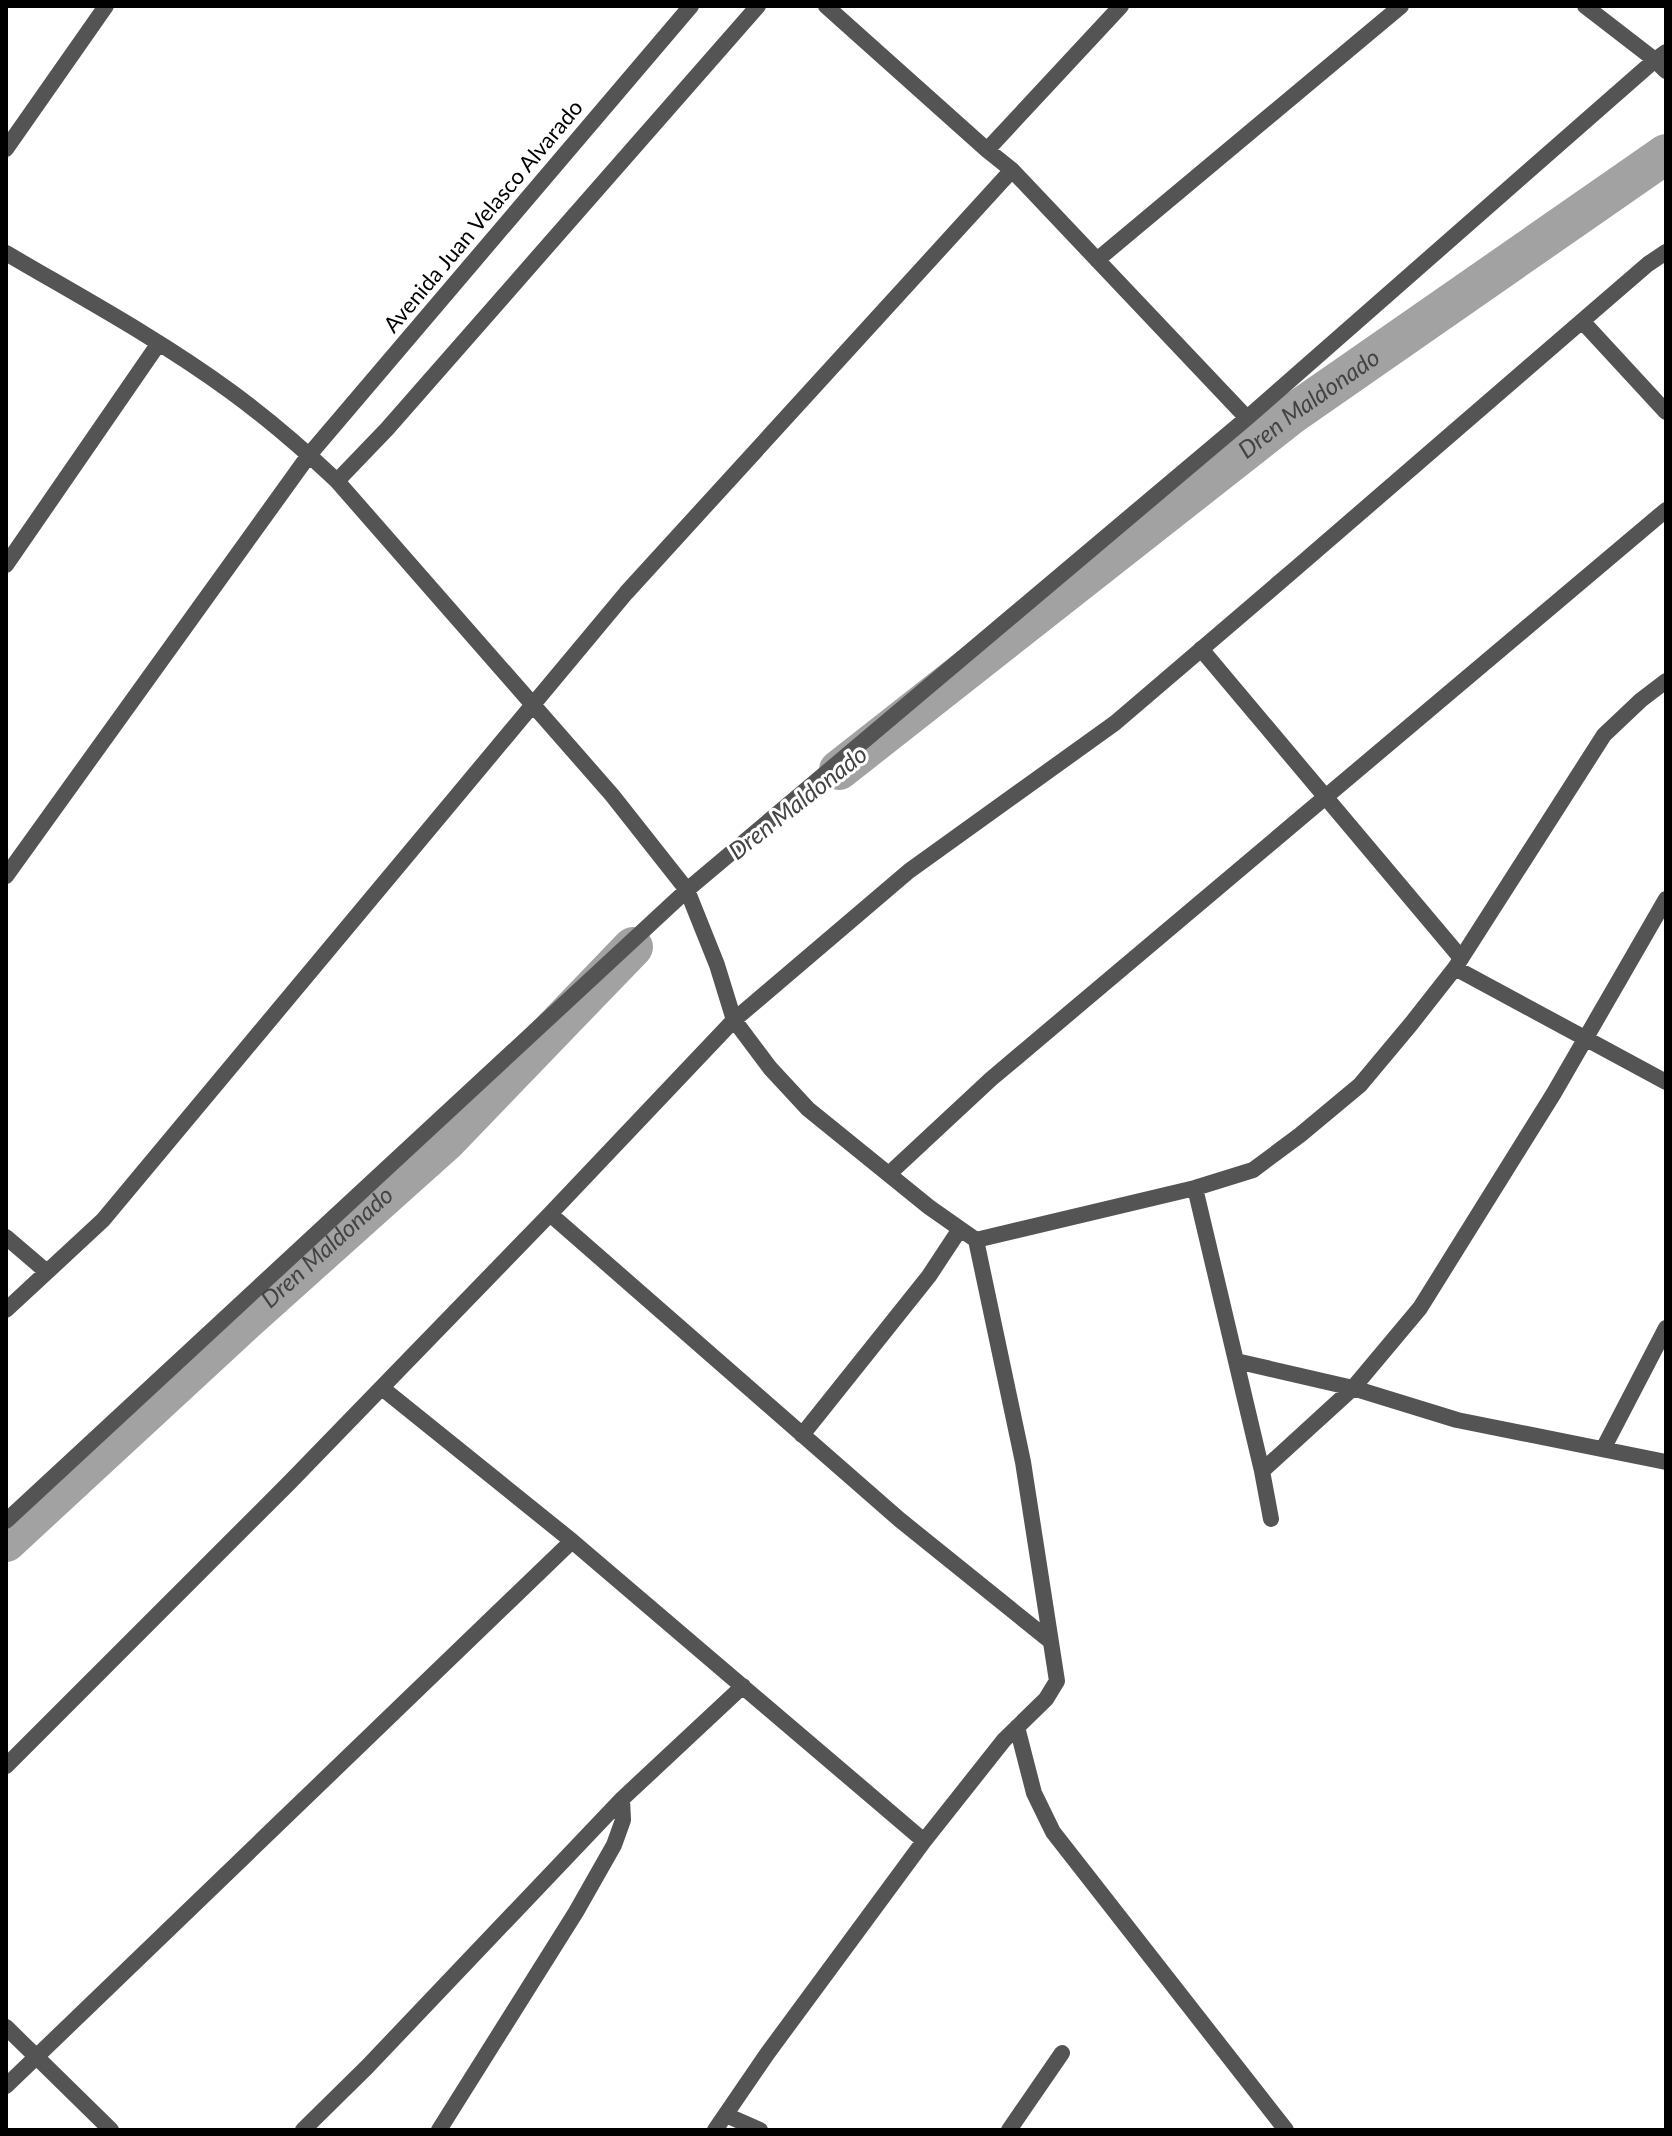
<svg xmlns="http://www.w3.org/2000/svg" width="1672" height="2136" font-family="Lato,sans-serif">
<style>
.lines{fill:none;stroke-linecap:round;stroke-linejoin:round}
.canal{stroke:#a2a2a2;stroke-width:40}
.service{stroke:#545454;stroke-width:16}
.minor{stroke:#545454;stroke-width:16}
.tertiary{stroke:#545454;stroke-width:16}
.labels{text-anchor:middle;stroke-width:6;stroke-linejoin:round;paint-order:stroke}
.street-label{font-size:22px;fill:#000;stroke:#fff}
.water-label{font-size:24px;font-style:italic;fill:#434343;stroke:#fff}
</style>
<rect width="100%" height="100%" fill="#fff"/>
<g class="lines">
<!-- canal -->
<g class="canal">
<path id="s1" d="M839,770L1292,414L1666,154"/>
<path id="s2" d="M6,1542L244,1322L446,1141L633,947"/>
</g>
<!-- service -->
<path class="service" d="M1201,649L1461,958"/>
<!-- minor -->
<path class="minor" d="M826,6L987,150L1012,170L1247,418
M1585,6L1655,60L1666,71
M6,149L106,6
M987,150L1121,6
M6,253C81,297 159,339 230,391C267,418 303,449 337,481L612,795L687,890L717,965L734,1020L770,1068L808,1109L929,1207L976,1240L1023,1462L1057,1681L1046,1699L1004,1740L924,1841L767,2054L715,2130
M1097,260L1401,6
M1582,321L1666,412
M337,481L387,429L758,6
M6,565L159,343
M6,876L309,455
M1455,968L1666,1082
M890,1173L991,1079L1666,510
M1195,1188L1262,1471L1271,1519
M550,1214L900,1520L1049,1640
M6,1237L47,1272
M976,1240L1195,1188L1253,1170L1300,1135L1360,1085L1411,1024L1455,968L1604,735L1641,700L1666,681
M6,1310L103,1220L626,593L1012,170
M1236,1361L1353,1388L1457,1420L1666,1462
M382,1388L572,1541L924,1841
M802,1435L929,1276L960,1229
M1603,1449L1666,1328
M1262,1471L1353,1388L1420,1308L1554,1093L1666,899
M6,1521L687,890L1247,418L1655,60L1666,52
M1017,1727L1034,1793L1053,1832L1286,2130
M6,1766L290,1482L550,1214L734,1020L909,871L1115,723L1295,569L1648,264L1666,252
M6,2027L111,2130
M6,2086L572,1541
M726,2115L760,2130
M303,2130L367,2067L622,1799L743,1686
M439,2130L576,1912L614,1845L623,1820L622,1799
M1009,2130L1062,2053"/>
<!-- tertiary -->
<path class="tertiary" d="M309,455L691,6"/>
</g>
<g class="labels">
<!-- street labels -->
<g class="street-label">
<text transform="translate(483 216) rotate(-50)" y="8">Avenida Juan Velasco Alvarado</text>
</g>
<!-- water labels -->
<g class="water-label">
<text dy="8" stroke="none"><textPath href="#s1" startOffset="596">Dren Maldonado</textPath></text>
<text transform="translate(798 803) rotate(-38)" y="8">Dren Maldonado</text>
<text dy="8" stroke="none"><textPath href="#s2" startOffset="436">Dren Maldonado</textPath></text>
</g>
</g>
<!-- border -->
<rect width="1672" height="2136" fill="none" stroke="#000000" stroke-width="16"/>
</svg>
